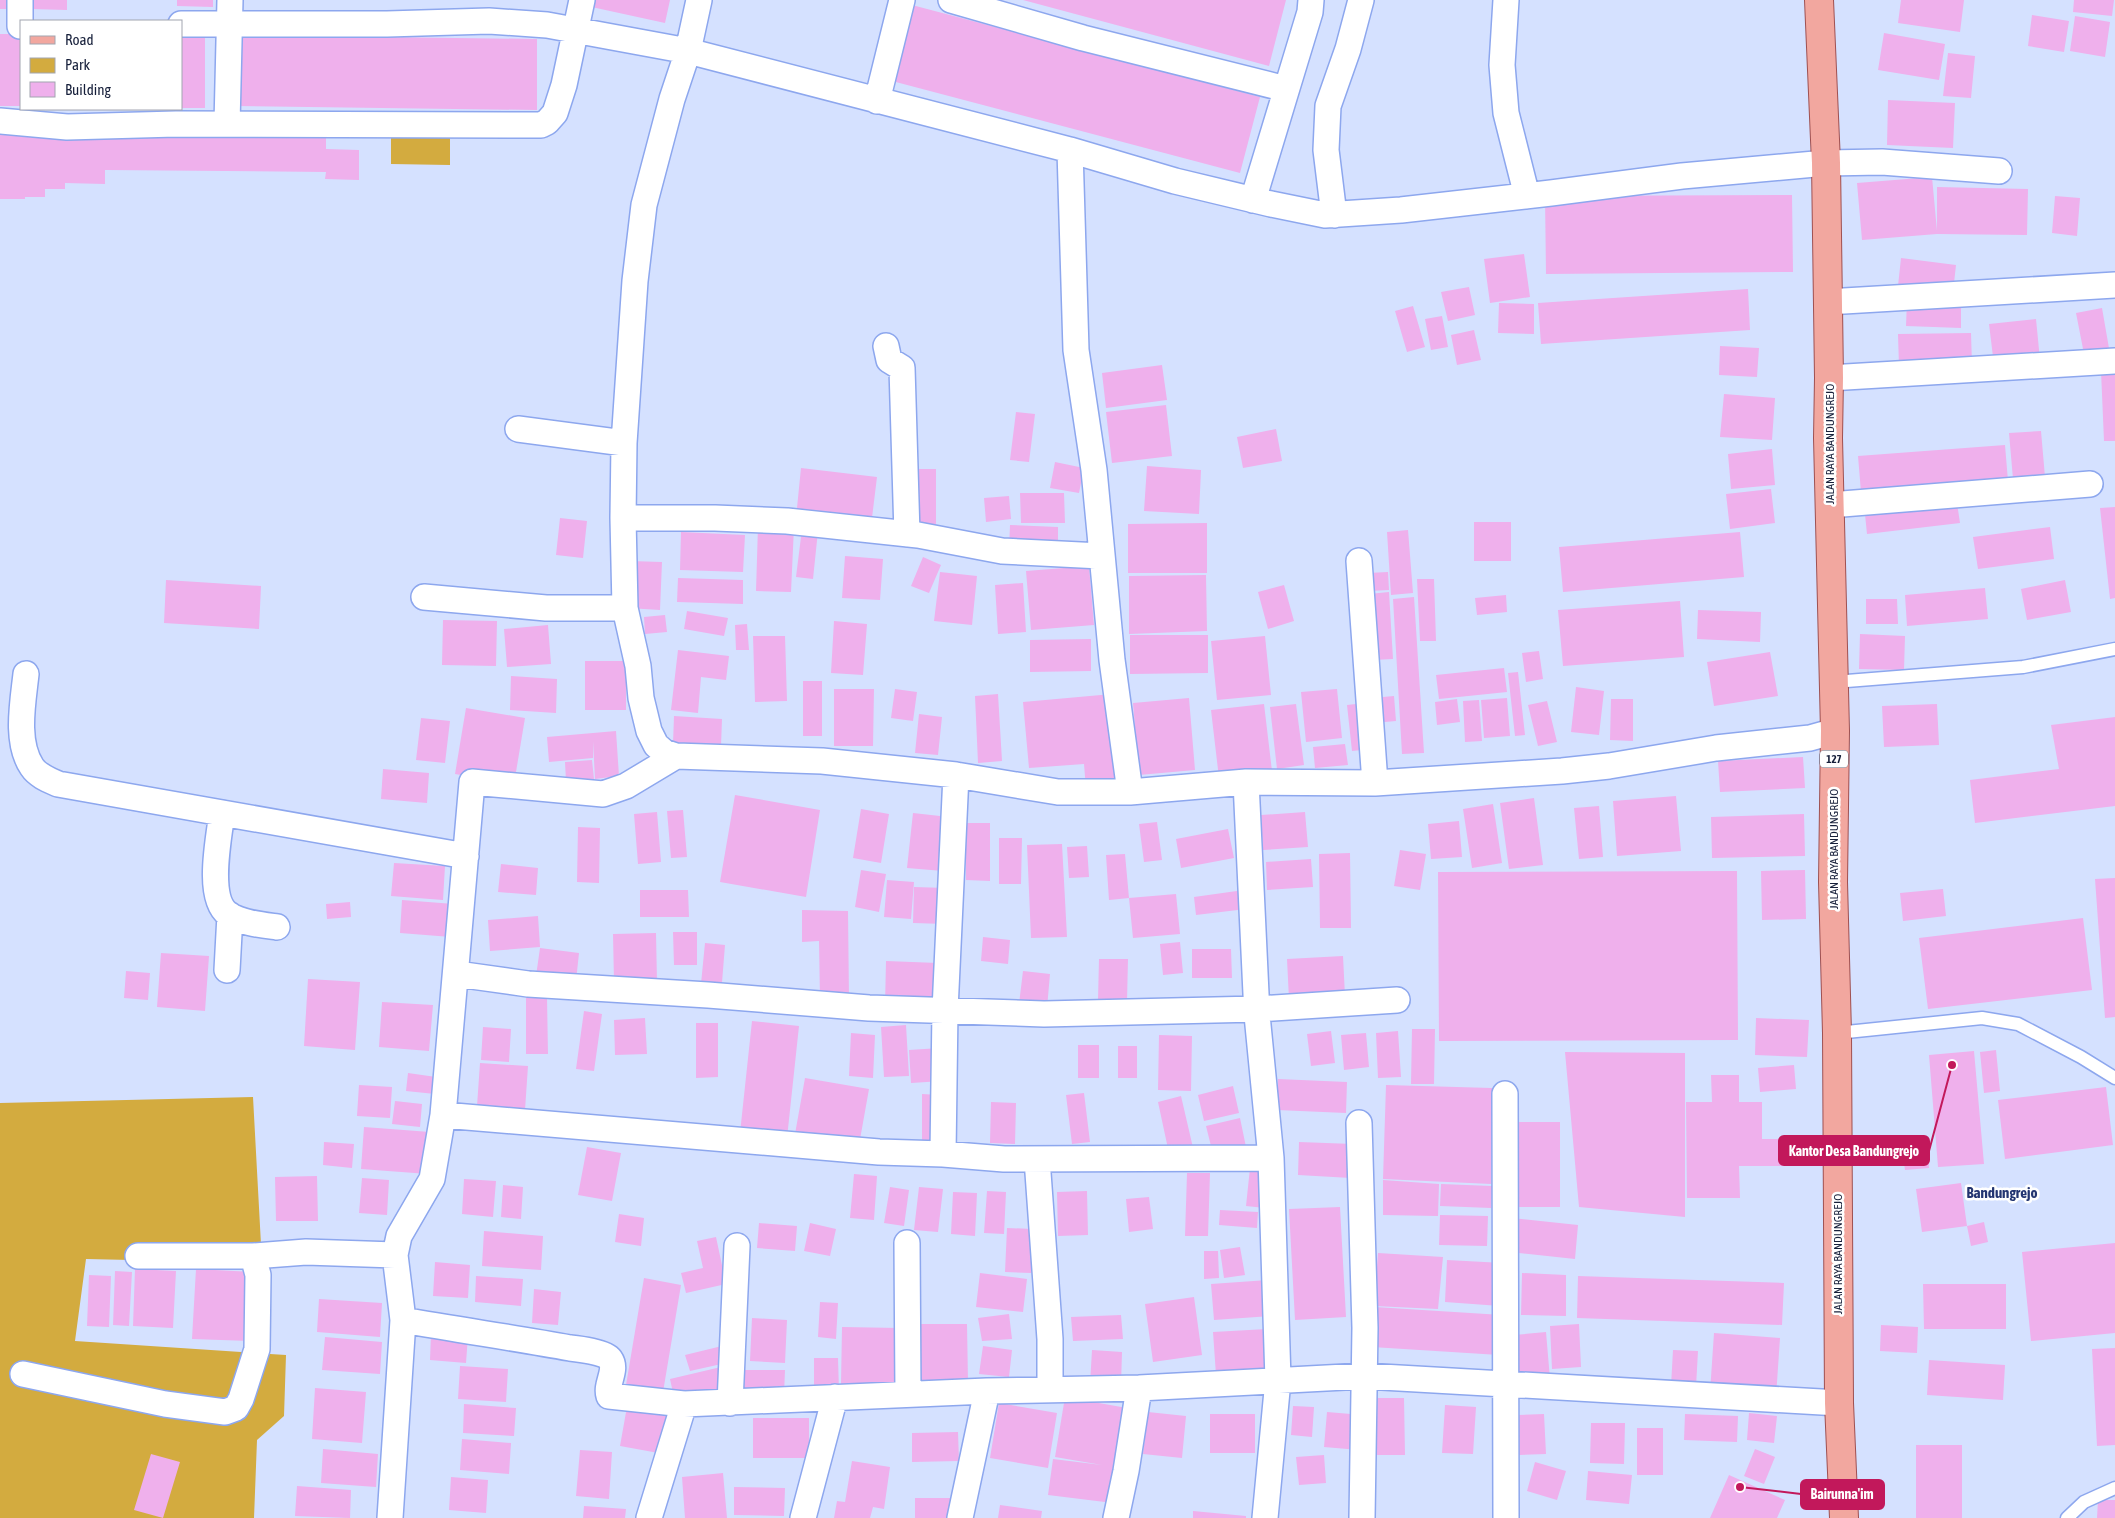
<svg xmlns="http://www.w3.org/2000/svg" width="2115" height="1518" font-family="'Asap Condensed',sans-serif">
<style>
.green{fill:#d3ab3f}
.building{fill:#efb0ec}
.lines{fill:none;stroke-linecap:round;stroke-linejoin:round}
.service-casing{stroke:#8da7ee;stroke-width:15}
.minor-casing{stroke:#8da7ee;stroke-width:28}
.primary-casing{stroke:#9f5152;stroke-width:30}
.service{stroke:#fff;stroke-width:12}
.minor{stroke:#fff;stroke-width:25}
.primary{stroke:#f2a79f;stroke-width:28}
.labels{text-anchor:middle;stroke-width:5;stroke-linejoin:round;paint-order:stroke}
.shield{fill:#fff;stroke:#5c6275;stroke-width:1}
.shield-label{font-size:11px;font-weight:bold;fill:#161f3a}
.street-label{font-size:12px;fill:#161f3a;stroke:#fff}
.quarter-label{font-size:15px;font-weight:bold;fill:#233571;stroke:#fff}
.leader{fill:none;stroke:#c2185b;stroke-width:2}
.callout-dot{fill:#c2185b;stroke:#fff;stroke-width:2}
.callout{fill:#c2185b;stroke:#c2185b;stroke-width:2}
.callout-label{font-size:14px;text-anchor:middle;font-weight:bold;fill:#fff}
</style>
<rect width="100%" height="100%" fill="#d5e1ff"/>
<!-- green -->
<path class="green" d="M391,135H450V165L391,164Z
M253,1097L262,1263L86,1259L75,1341L286,1355L284,1416L257,1440L254,1518H0V1103Z"/>
<!-- building -->
<path class="building" d="M0,0H7V9H0Z
M31,0H67V10L31,9Z
M177,0H213V7L177,6Z
M588,0H670L665,23L587,6Z
M1023,0H1286L1269,66Z
M1901,0H1964L1960,32L1898,23Z
M2074,0H2114L2112,16L2073,12Z
M912,5L1260,97L1240,173L892,81Z
M2032,15L2069,21L2064,52L2028,46Z
M2075,16L2110,22L2105,57L2070,51Z
M1884,33L1945,44L1939,80L1878,70Z
M0,34H21V106H0Z
M238,35L537,39V110L237,106Z
M181,37H205V108H181Z
M1948,53L1975,56L1971,98L1943,96Z
M1888,100L1955,103L1953,148L1887,145Z
M0,132L326,137V149L359,150V180L325,179L326,172L105,170V184L65,183V189H45V197H25V199H0Z
M1932,177L1937,231V187L2028,189L2027,235L1937,234L1862,240L1857,183Z
M1792,195L1793,272L1546,274L1545,196Z
M2055,196L2080,198L2077,236L2052,233Z
M1524,254L1530,297L1490,303L1484,259Z
M1901,258L1956,265L1953,292L1898,286Z
M1469,287L1475,315L1448,321L1441,292Z
M1748,289L1750,330L1541,344L1538,303Z
M1907,300L1961,301V328L1906,326Z
M1499,303L1534,304V334L1498,333Z
M1413,306L1425,347L1407,352L1395,311Z
M2102,308L2110,354L2085,359L2076,313Z
M1442,316L1448,347L1431,350L1425,319Z
M2036,319L2040,360L1994,365L1989,324Z
M1474,330L1481,360L1457,365L1451,335Z
M1971,333L1972,365L1899,366L1898,334Z
M1720,346L1759,348L1757,377L1719,375Z
M1162,365L1167,400L1106,408L1102,373Z
M2115,370V441H2104L2101,371Z
M1724,394L1775,398L1772,440L1720,437Z
M1166,405L1172,456L1112,463L1106,412Z
M1016,412L1035,414L1029,462L1010,460Z
M1276,429L1282,461L1243,468L1237,437Z
M2041,431L2045,477L2013,479L2009,433Z
M2005,445L2008,481L1861,492L1858,456Z
M1772,449L1775,485L1731,489L1728,454Z
M1055,462L1084,468L1079,493L1050,488Z
M1147,466L1201,470L1199,514L1144,511Z
M801,468L877,477L871,526L796,518Z
M917,469H936V524H918Z
M1771,489L1775,523L1730,529L1726,494Z
M1020,493H1064L1065,523H1021Z
M1009,496L1011,519L986,522L984,498Z
M1957,503L1960,523L1867,534L1865,514Z
M2115,507V598L2110,599L2100,508Z
M560,518L587,521L583,558L556,555Z
M1474,522H1511V561H1474Z
M1207,523V573H1128V524Z
M1010,525L1058,527V551L1009,549Z
M758,526L794,527L791,592L756,591Z
M2050,527L2054,559L1978,569L1973,537Z
M802,529L818,531L813,579L796,577Z
M1408,530L1413,593L1391,595L1387,532Z
M681,532L745,535L743,572L680,570Z
M1740,532L1744,577L1563,592L1559,547Z
M845,556L883,559L880,600L842,598Z
M923,557L941,565L929,593L911,586Z
M630,561L662,562L660,610L628,608Z
M1089,566L1094,625L1031,630L1026,571Z
M940,572L977,576L972,625L934,621Z
M1388,572L1389,590L1369,591L1368,573Z
M1206,575L1207,631L1129,634V576Z
M678,578L743,580V604L677,602Z
M1417,579H1434L1436,641H1420Z
M166,580L261,586L259,629L164,623Z
M2065,580L2071,612L2027,620L2021,589Z
M1023,583L1026,632L998,634L995,585Z
M1284,585L1294,621L1268,629L1258,592Z
M1985,588L1988,619L1907,626L1905,595Z
M1389,592L1393,659L1373,660L1369,594Z
M1506,595L1507,612L1477,615L1475,598Z
M1414,597L1424,753L1402,754L1393,599Z
M1866,599H1897L1898,624H1866Z
M1680,601L1684,657L1563,666L1558,610Z
M1698,610L1761,612L1760,642L1697,639Z
M687,611L728,618L724,636L684,629Z
M665,615L667,632L645,634L644,617Z
M443,620L497,621L496,666L442,665Z
M834,621L867,624L863,675L831,673Z
M747,624L749,650H736L735,625Z
M548,625L551,664L507,667L504,629Z
M1860,634L1905,636L1904,670L1859,669Z
M1130,635H1208V673L1130,674Z
M753,636H785L787,701L755,702Z
M1265,636L1271,695L1217,700L1211,641Z
M1091,639V671L1030,672V640Z
M678,650L729,656L726,680L701,677L698,713L671,710Z
M1539,651L1543,679L1526,682L1522,653Z
M1770,652L1778,696L1714,706L1707,662Z
M585,661H626V710H585Z
M1504,668L1507,692L1439,699L1436,675Z
M1518,672L1525,735L1515,736L1508,673Z
M511,676L557,679L556,713L510,710Z
M803,681H822V736H803Z
M1576,687L1604,691L1599,735L1571,732Z
M834,689H874L873,746H834Z
M895,689L917,692L913,721L891,718Z
M1337,689L1342,738L1306,742L1301,692Z
M998,694L1002,761L978,763L975,696Z
M1112,694L1120,786L1086,789L1084,764L1029,768L1023,702Z
M1394,696L1396,721L1374,723L1372,698Z
M1189,698L1195,770L1139,775L1133,703Z
M1507,698L1510,736L1484,738L1481,700Z
M1457,699L1460,722L1437,725L1435,702Z
M1611,699H1633V741L1610,740Z
M1479,700L1482,741L1465,742L1463,701Z
M1547,701L1557,742L1538,746L1528,705Z
M1365,703L1371,749L1352,751L1347,705Z
M1264,704L1272,771L1219,778L1211,710Z
M1296,704L1304,765L1277,769L1270,707Z
M1937,704L1939,745L1884,747L1882,706Z
M466,708L525,718L514,784L455,774Z
M919,714L942,717L938,755L915,753Z
M674,716L722,719L721,746L673,744Z
M2115,717V806L1975,823L1970,780L2059,769L2051,725Z
M421,718L450,721L445,763L416,760Z
M616,731L619,776L595,779L593,741V758L549,762L547,737Z
M1345,744L1348,765L1315,768L1313,747Z
M1803,757L1805,788L1720,792L1718,761Z
M592,760L594,779L566,781L565,762Z
M383,769L429,773L427,803L381,799Z
M735,795L820,810L806,897L720,882Z
M1676,796L1681,851L1617,856L1613,801Z
M1534,798L1543,865L1509,869L1500,803Z
M1493,804L1502,863L1472,868L1463,809Z
M1599,806L1603,857L1579,859L1574,808Z
M861,809L889,814L881,863L853,858Z
M683,810L687,857L671,858L667,811Z
M657,812L661,862L638,864L634,814Z
M1305,812L1308,847L1263,850L1261,815Z
M913,813L949,817L943,871L907,868Z
M1804,814L1805,856L1712,858L1711,817Z
M1459,821L1462,857L1431,859L1428,824Z
M1157,822L1162,860L1144,862L1139,824Z
M966,823H990V881L966,880Z
M578,827L600,828L599,883L577,882Z
M1228,829L1234,858L1181,868L1176,839Z
M999,838H1022L1021,884H999Z
M1062,844L1067,937L1031,938L1027,845Z
M1087,846L1089,877L1069,878L1067,847Z
M1400,850L1426,854L1420,890L1394,886Z
M1350,853L1351,928H1320L1319,854Z
M1125,854L1129,898L1109,900L1106,855Z
M1311,859L1313,887L1267,890L1266,862Z
M394,863L445,866L443,900L391,896Z
M501,864L538,868L536,895L498,892Z
M861,870L886,874L879,912L855,907Z
M1805,870L1806,919L1762,920L1761,871Z
M1737,871L1738,1040L1439,1041L1438,872Z
M2115,878V1017L2105,1018L2095,879Z
M887,880L914,882L911,919L884,917Z
M914,887L946,888L945,924L913,923Z
M1943,889L1946,916L1903,921L1900,893Z
M640,890H688L689,917H640Z
M1244,890L1246,909L1196,915L1194,897Z
M1176,894L1180,934L1133,938L1129,898Z
M402,900L454,904L451,937L400,933Z
M350,902L351,917L327,919L326,904Z
M802,910L848,911L849,1000H820L819,941L802,942Z
M538,916L540,947L490,951L488,920Z
M2083,918L2092,990L1928,1009L1919,938Z
M673,932H697V965H674Z
M656,933L657,982H614L613,934Z
M983,937L1010,940L1008,964L981,961Z
M1180,942L1183,973L1163,975L1160,944Z
M705,943L725,945L721,995L700,994Z
M540,948L579,953L576,981L536,976Z
M1192,949H1231L1232,978H1192Z
M161,953L209,956L205,1011L157,1007Z
M1343,956L1345,996L1289,999L1287,959Z
M1099,959H1128L1127,1001L1098,1000Z
M886,961L938,963L937,1008L885,1006Z
M126,971L150,973L148,1000L124,998Z
M1023,971L1050,974L1047,1008L1019,1004Z
M308,979L360,982L355,1050L304,1046Z
M526,997H547L548,1054H526Z
M382,1002L433,1005L429,1051L379,1047Z
M584,1011L602,1014L594,1071L576,1069Z
M645,1018L647,1054L615,1055L614,1020Z
M1756,1018L1809,1020L1807,1057L1755,1055Z
M752,1021L799,1026L787,1138L740,1133Z
M696,1023H718V1077L696,1078Z
M906,1025L909,1076L884,1077L881,1027Z
M483,1027L511,1029L509,1062L481,1060Z
M1412,1029H1435L1434,1084H1411Z
M1331,1031L1335,1063L1311,1066L1307,1034Z
M1398,1031L1401,1077L1378,1078L1376,1033Z
M851,1033L875,1035L873,1078L849,1076Z
M1366,1033L1369,1067L1344,1070L1341,1035Z
M1159,1035L1192,1036L1191,1091L1158,1090Z
M1078,1045H1099V1078H1078Z
M1118,1046H1137V1078H1118Z
M940,1048L942,1081L911,1083L909,1050Z
M1996,1050L2000,1091L1984,1093L1980,1052Z
M1974,1051L1984,1164L1938,1167L1929,1055Z
M1565,1052L1685,1053V1217L1579,1207Z
M480,1063L528,1066L525,1110L477,1106Z
M1794,1065L1796,1089L1760,1092L1758,1068Z
M408,1073L436,1077L435,1094L406,1091Z
M1711,1075H1739V1102H1762V1139H1814V1166H1739L1740,1198H1687L1686,1102H1712Z
M805,1078L869,1089L859,1145L795,1134Z
M1278,1079L1347,1082L1346,1113L1277,1110Z
M359,1085L392,1087L390,1118L357,1116Z
M1386,1085L1492,1088L1491,1184L1383,1179Z
M1233,1086L1239,1113L1204,1121L1198,1095Z
M2106,1087L2113,1145L2005,1159L1998,1100Z
M1084,1093L1090,1142L1072,1144L1066,1095Z
M922,1094L939,1095V1144H922Z
M1181,1096L1194,1152L1170,1158L1158,1102Z
M395,1101L422,1104L420,1127L392,1124Z
M991,1102L1016,1103L1015,1144L990,1143Z
M1240,1118L1246,1147L1213,1154L1206,1126Z
M1513,1122H1560V1207H1514Z
M364,1127L430,1132L428,1174L361,1169Z
M324,1142L354,1144L352,1168L323,1165Z
M1299,1142L1353,1144L1351,1178L1298,1175Z
M587,1147L621,1153L612,1201L578,1195Z
M1928,1154L1929,1168L1905,1170L1903,1156Z
M1250,1168L1269,1169L1265,1208L1246,1206Z
M1187,1173H1210L1208,1236H1185Z
M854,1174L877,1176L874,1220L850,1218Z
M317,1176L318,1221H276L275,1177Z
M362,1178L389,1180L387,1215L359,1213Z
M464,1179L496,1181L493,1217L462,1214Z
M1383,1180L1439,1184L1438,1216L1383,1215Z
M1961,1183L1967,1226L1922,1232L1916,1189Z
M1441,1184L1492,1186L1491,1208L1440,1206Z
M503,1185L523,1187L521,1219L501,1217Z
M890,1187L909,1190L904,1226L884,1223Z
M919,1187L943,1189L938,1232L914,1230Z
M987,1191L1006,1192L1004,1234L984,1233Z
M1087,1191L1088,1235L1058,1236L1057,1192Z
M953,1192L977,1193L975,1236L951,1234Z
M1149,1197L1153,1229L1129,1232L1126,1199Z
M1340,1207L1346,1317L1295,1320L1289,1209Z
M1220,1210L1258,1212L1257,1228L1219,1225Z
M619,1214L644,1218L641,1246L615,1242Z
M1440,1215L1488,1216L1487,1246L1439,1245Z
M1512,1218L1578,1225L1575,1259L1509,1252Z
M1984,1222L1988,1242L1971,1246L1967,1226Z
M759,1223L797,1226L795,1251L757,1248Z
M810,1223L836,1229L830,1256L804,1251Z
M1007,1228L1033,1229L1031,1273L1005,1272Z
M484,1231L543,1236L541,1270L482,1266Z
M716,1237L726,1284L686,1293L681,1273L703,1268L697,1241Z
M2115,1243V1333L2031,1341L2022,1252Z
M1240,1247L1245,1275L1224,1278L1220,1250Z
M1204,1251H1218L1219,1278L1204,1279Z
M1378,1253L1443,1257L1438,1309L1374,1306Z
M1447,1260L1503,1263L1500,1306L1445,1302Z
M435,1262L470,1265L468,1298L433,1296Z
M135,1269L176,1271L173,1328L133,1326Z
M196,1269L253,1272L250,1341L192,1339Z
M115,1271L132,1272L129,1326L113,1325Z
M980,1273L1027,1279L1023,1312L976,1307Z
M1522,1273L1566,1275V1316L1521,1315Z
M89,1275L111,1276L109,1327L87,1326Z
M476,1276L523,1279L521,1306L475,1302Z
M1578,1276L1784,1283L1782,1325L1577,1318Z
M644,1278L681,1285L662,1398L625,1391Z
M1268,1280L1271,1316L1214,1320L1211,1284Z
M1923,1284H2006V1329H1924Z
M534,1289L561,1292L558,1325L532,1323Z
M1194,1297L1202,1355L1153,1362L1145,1304Z
M319,1299L382,1303L380,1337L317,1332Z
M820,1302L838,1303L836,1339L818,1337Z
M1375,1307L1502,1315L1499,1355L1372,1347Z
M1009,1314L1012,1339L982,1341L978,1318Z
M1121,1315L1123,1339L1073,1341L1071,1317Z
M752,1318L787,1320L785,1363L750,1361Z
M918,1324H967L968,1382H918Z
M1579,1324L1581,1367L1552,1369L1550,1326Z
M1881,1325L1918,1327L1917,1353L1880,1351Z
M842,1327L900,1328L898,1385L841,1384Z
M1267,1329L1269,1372L1216,1375L1213,1332Z
M1546,1332L1550,1379L1518,1381L1514,1335Z
M1714,1333L1780,1338L1776,1397L1710,1392Z
M431,1334L468,1336L466,1363L430,1360Z
M325,1337L382,1342L380,1374L322,1370Z
M722,1346L726,1363L690,1371L685,1355Z
M983,1346L1012,1350L1009,1377L979,1374Z
M2115,1348V1445L2097,1446L2092,1349Z
M1092,1350L1122,1352L1121,1385L1090,1384Z
M1673,1350L1698,1351L1696,1387L1671,1386Z
M814,1358H838L839,1391H814Z
M1929,1360L2005,1365L2003,1400L1927,1395Z
M460,1366L508,1369L506,1402L458,1399Z
M721,1367L726,1391L675,1402L670,1379Z
M742,1370H785L784,1395H742Z
M315,1388L366,1392L362,1443L312,1439Z
M1065,1397L1127,1408L1113,1503L1048,1495L1053,1459L1102,1465L1055,1457Z
M1375,1398H1404L1405,1455H1376Z
M628,1401L673,1409L664,1454L620,1446Z
M999,1403L1057,1413L1048,1468L990,1458Z
M464,1404L516,1408L514,1436L463,1433Z
M1445,1405L1476,1407L1473,1454L1442,1453Z
M1293,1406L1314,1407L1312,1437L1291,1435Z
M1148,1412L1186,1416L1182,1458L1143,1454Z
M1327,1412L1363,1415L1359,1450L1324,1447Z
M1749,1413L1777,1416L1774,1443L1747,1440Z
M1210,1414H1255V1453H1210Z
M1544,1414L1546,1454L1519,1455L1518,1415Z
M1685,1414L1738,1416L1737,1442L1684,1440Z
M753,1418H809V1458H753Z
M1591,1423H1625L1624,1464L1590,1463Z
M1637,1428H1663V1475H1637Z
M958,1432L959,1461L912,1462V1433Z
M462,1439L511,1443L509,1474L460,1470Z
M1916,1445H1962V1518H1916Z
M323,1449L378,1454L376,1487L321,1483Z
M1755,1449L1775,1457L1764,1484L1744,1476Z
M580,1450L612,1452L609,1499L576,1496Z
M151,1454L180,1462L163,1518L134,1510Z
M1324,1455L1326,1483L1299,1485L1296,1457Z
M852,1461L890,1467L884,1509L873,1507L870,1518H834L837,1501L845,1502Z
M1535,1462L1566,1471L1557,1500L1527,1491Z
M1588,1471L1632,1475L1629,1504L1586,1500Z
M723,1473L727,1518H685L682,1477Z
M1729,1475L1785,1500L1777,1518H1710Z
M451,1477L488,1480L486,1513L449,1510Z
M297,1486L351,1490L350,1518L295,1516Z
M734,1487L785,1488L784,1516L734,1515Z
M915,1498H956V1518H915Z
M2098,1500H2115V1518H2097Z
M1000,1505L1042,1511L1041,1518H998Z
M584,1506L626,1509L625,1518H583Z
M1193,1511L1246,1516V1518H1193Z"/>
<g class="lines">
<!-- service casing -->
<g class="service-casing">
<path id="service" d="M1834,682L2023,667L2115,649
M1837,1033L1982,1018L2018,1024L2081,1057L2115,1078
M2067,1518L2084,1502L2115,1488"/>
</g>
<!-- minor casing -->
<g class="minor-casing">
<path id="minor" d="M951,0L1083,38L1286,89
M1506,0L1502,65L1506,113L1527,196
M181,24H387L489,21L547,25L688,51L1070,150L1175,181L1271,204L1325,215L1401,210L1551,193L1682,176L1826,163L1882,162L1999,171
M20,26V0
M877,101L902,0
M0,121L67,127L176,124L541,125L547,122L555,113L564,85L582,0
M227,124L230,0
M1070,150L1076,350L1094,470L1112,660L1130,792
M1253,200L1310,12L1311,0
M1334,215L1326,150L1328,106L1348,49L1361,0
M1827,302L2115,285
M886,346L889,360L902,368L907,534
M1829,378L2115,361
M518,429L624,443
M1830,505L2090,484
M623,518H715L787,521L918,535L1002,551L1101,556
M1359,561L1375,783
M424,597L546,608H625
M26,674C23,702 15,742 32,767C38,776 49,780 58,784L466,856
M676,756L664,752L656,745L649,731L641,698L638,666L625,608L623,518L624,443L635,281L644,205L672,99L688,51L699,0
M1246,782L1257,1015L1271,1158L1278,1380L1265,1518
M222,813C219,837 206,898 228,914C241,923 262,925 277,927
M227,970L230,915
M457,974L528,984L708,995L869,1008L1044,1014L1257,1009L1397,1000
M1505,1094L1506,1518
M443,1115L879,1152L943,1154L1004,1159L1271,1158
M1359,1123L1365,1328L1362,1518
M943,1154L945,1010L956,775
M1037,1159L1050,1339V1389
M907,1243L908,1394
M138,1256H253L306,1252L395,1255
M403,1320C459,1330 515,1338 570,1348C579,1349 605,1352 610,1359C618,1370 605,1384 609,1396L684,1404L987,1391L1139,1388L1364,1376L1839,1403
M23,1374L165,1404L225,1412L236,1408L241,1399L257,1349L258,1275L253,1256
M730,1403L737,1246
M390,1518L403,1320L395,1255L399,1236L432,1179L443,1115L472,782L603,794L626,786L676,756L822,761L956,775L1058,792H1130L1246,782L1375,783L1562,771L1609,766L1716,748L1810,738L1835,731
M649,1518L684,1404
M803,1518L835,1397
M960,1518L987,1391
M1116,1518L1126,1471L1139,1388"/>
</g>
<!-- primary casing -->
<g class="primary-casing">
<path id="primary" d="M1819,0L1826,163L1829,378L1828,438L1835,731L1833,882L1837,1033L1839,1403L1844,1518"/>
</g>
<!-- service -->
<use href="#service" class="service"/>
<!-- minor -->
<use href="#minor" class="minor"/>
<!-- primary -->
<use href="#primary" class="primary"/>
</g>
<g class="labels">
<!-- shield labels -->
<rect class="shield" x="1820" y="750.5" width="28" height="17" rx="4"/>
<g class="shield-label">
<text x="1834" y="763">127</text>
</g>
<!-- street labels -->
<g class="street-label">
<text transform="translate(1830 444) rotate(-90)" y="4">JALAN RAYA BANDUNGREJO</text>
<text transform="translate(1834 849) rotate(-90)" y="4">JALAN RAYA BANDUNGREJO</text>
<text transform="translate(1838 1254) rotate(-90)" y="4">JALAN RAYA BANDUNGREJO</text>
</g>
<!-- quarter labels -->
<g class="quarter-label">
<text x="2002" y="1198">Bandungrejo</text>
</g>
</g>
<!-- callouts -->
<path class="leader" d="M1952 1065L1929 1151M1740 1487L1801 1494"/>
<g class="callout-dot">
<circle cx="1952" cy="1065" r="5"/>
<circle cx="1740" cy="1487" r="5"/>
</g>
<g class="callout">
<rect x="1779" y="1136" width="150" height="29" rx="5"/>
<rect x="1801" y="1480" width="83" height="29" rx="5"/>
</g>
<g class="callout-label">
<text x="1854" y="1156">Kantor Desa Bandungrejo</text>
<text x="1842" y="1499">Bairunna'im</text>
</g>
<!-- legend -->
<rect x="20" y="20" width="162" height="90" fill="#ffffff" stroke="#a2a5b0"/>
<rect x="30" y="36" width="25" height="8" fill="#f2a79f" stroke="#a2a5b0"/>
<text x="65" y="45" font-size="15" fill="#161f3a">Road</text>
<rect x="30" y="58" width="25" height="15" fill="#d3ab3f" stroke="#a2a5b0"/>
<text x="65" y="70" font-size="15" fill="#161f3a">Park</text>
<rect x="30" y="82" width="25" height="15" fill="#efb0ec" stroke="#a2a5b0"/>
<text x="65" y="95" font-size="15" fill="#161f3a">Building</text>
</svg>
